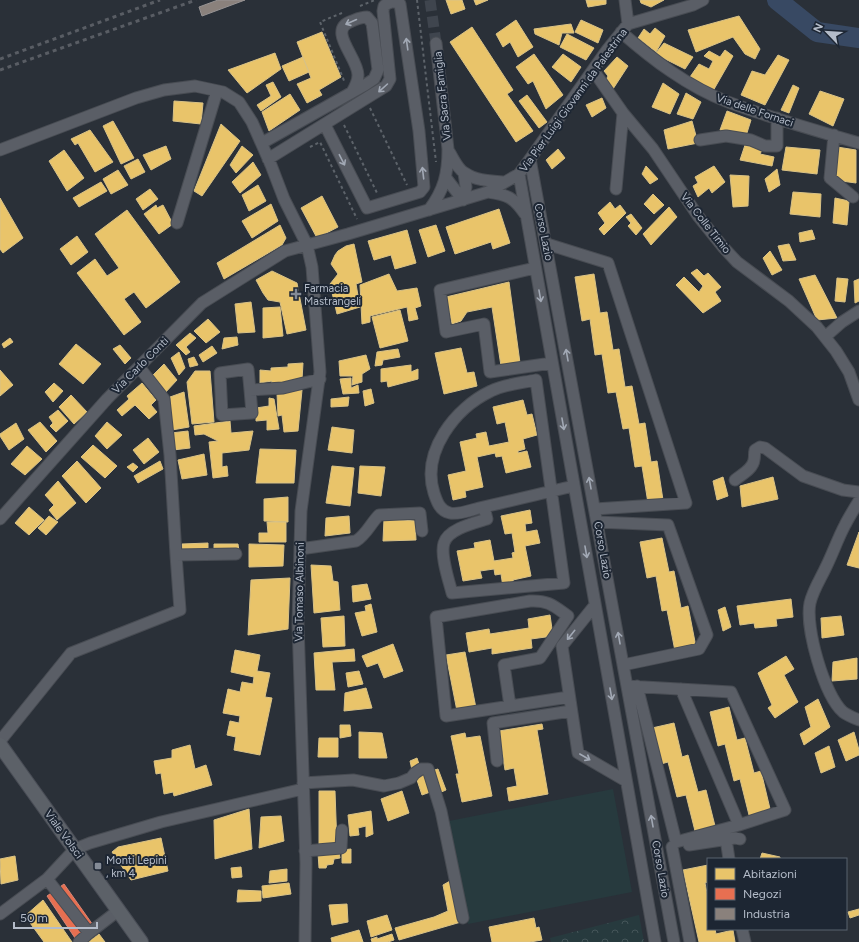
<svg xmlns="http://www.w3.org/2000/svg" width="859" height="942" font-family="Figtree,sans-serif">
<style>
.forest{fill:url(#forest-crowns)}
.garden{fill:#273a3e}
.homes{fill:#e9c46a;stroke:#d9c286}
.shops{fill:#e76f51;stroke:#d88675}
.industry{fill:#8a817c;stroke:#979393}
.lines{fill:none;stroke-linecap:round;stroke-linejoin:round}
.river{stroke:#384963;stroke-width:20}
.minor-tunnel{stroke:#3f454e;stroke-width:11;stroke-dasharray:11 5.5;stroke-linecap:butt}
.minor-casing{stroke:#484c53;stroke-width:13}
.major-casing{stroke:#484c55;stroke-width:16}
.path{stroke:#5d636a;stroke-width:2;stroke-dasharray:3 3;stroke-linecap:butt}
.minor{stroke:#5a5e66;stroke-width:11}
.major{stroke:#5c6168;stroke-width:14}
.rail{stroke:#595d64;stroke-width:3;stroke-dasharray:4 4;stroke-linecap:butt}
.oneway{stroke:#a2a9b5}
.poi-dot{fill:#848b96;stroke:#1d2633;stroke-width:1.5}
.labels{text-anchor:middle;stroke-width:4;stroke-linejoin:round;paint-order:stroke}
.street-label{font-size:11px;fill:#b4bcc9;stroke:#1d2633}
.poi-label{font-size:11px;fill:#b4bcc9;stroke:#1d2633;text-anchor:start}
</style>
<defs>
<pattern id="forest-crowns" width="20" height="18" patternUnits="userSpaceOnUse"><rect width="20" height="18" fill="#273a3e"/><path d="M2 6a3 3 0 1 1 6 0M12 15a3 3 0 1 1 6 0" fill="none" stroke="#445559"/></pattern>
</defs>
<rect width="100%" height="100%" fill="#2a3038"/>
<!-- forest -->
<path class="forest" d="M639,915L644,942H551L550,938Z"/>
<!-- garden -->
<path class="garden" d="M613,789L632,892L468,924L449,821Z"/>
<!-- homes -->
<path class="homes" d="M446,0H462L465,9L451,14Z
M474,0H488L476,5Z
M586,0H606V4L588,7Z
M640,0H664L651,7L641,3Z
M739,16L760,49L755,59L745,54L733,37L696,52L688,30Z
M516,20L533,47L518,57L510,42L503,47L496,34Z
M581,20L603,30L598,43L575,32Z
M571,24L574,33H562L559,45L535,34L534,29Z
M472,27L513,90L507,94L533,131L516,142L450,42Z
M655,28L665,36L656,52L638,38L644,29L650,34Z
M322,32L341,77L319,90L322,95L307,103L297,84L311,78L297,42Z
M567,34L594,48L586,60L560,47Z
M664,43L693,57L685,69L655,54Z
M725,50L733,56L713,91L700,86L690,77L699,64L709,69L713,61L704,56L709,51L720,57Z
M275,53L281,69L247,93L228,70Z
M534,54L563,95L546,109L533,81L528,84L516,67Z
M563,54L581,67L571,82L552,67Z
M778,55L789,60L765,105L741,95L752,71L765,75Z
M303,57L309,72L289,81L282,66Z
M617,57L628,66L613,89L606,80L608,76L604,71Z
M273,82L281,97L261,111L257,105L271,96L266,85Z
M663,83L679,94L670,114L652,107Z
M793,85L799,88L789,113L781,110Z
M820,91L844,99L833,126L809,114Z
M686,93L701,102L693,119L677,114Z
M290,94L300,110L269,131L262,112Z
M527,95L547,122L539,128L519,101Z
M602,98L606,108L592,117L586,105Z
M174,101L203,103L201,124L173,121Z
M727,111L751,120L746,136L720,130Z
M113,121L134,158L121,164L103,126Z
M692,121L698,143L668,149L664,130Z
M221,124L240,141L202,196L194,191Z
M90,130L113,162L95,172L78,143L75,145L71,139Z
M745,145L762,150L760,154L774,157L772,166L740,160Z
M166,146L171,159L151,170L143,155Z
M242,146L253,155L236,173L230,165Z
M786,147L820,150L817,174L782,170Z
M837,147L856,150V183L834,180Z
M558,149L565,158L552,169L546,160Z
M64,150L84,178L67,191L49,161Z
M138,159L145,172L131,179L124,166Z
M253,162L261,175L240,193L232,182Z
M646,166L658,179L650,184L642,174Z
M714,166L725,182L712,193L709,188L698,197L693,186L698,183L695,177Z
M777,169L780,185L769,192L765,179Z
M118,170L128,185L111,194L103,179Z
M730,175L749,176L748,206L733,207Z
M101,182L107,191L79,207L73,198Z
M258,185L266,201L249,211L242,195Z
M150,189L158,199L143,210L136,199Z
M793,192L821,194L820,217L790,214Z
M653,194L664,205L654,214L644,204Z
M322,196L338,227L317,238L301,208Z
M0,198L23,238L3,253L0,249Z
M835,198L849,201L847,225L833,223Z
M610,202L615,209L620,205L626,213L604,235L599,229L605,223L598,213Z
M271,204L278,221L252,238L242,221Z
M156,205L157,208L163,205L173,224L159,234L144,214Z
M669,207L677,217L651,245L643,234Z
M499,209L510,243L493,249L491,242L455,254L446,227Z
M127,210L180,282L146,308L134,292L124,299L141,322L124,335L77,273L95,259L107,276L119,268L95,234Z
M631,214L642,228L636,235L628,226L631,223L626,217Z
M280,225L286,238L282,245L224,279L217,263Z
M436,225L445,251L428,257L419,230Z
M407,230L416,263L395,269L391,255L374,260L368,241Z
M812,230L815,239L800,242L799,233Z
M77,236L88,252L71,265L60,249Z
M354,244L362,282L356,284L360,307L337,314L330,284L338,274L331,264L335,255L338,251L346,246Z
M789,244L796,260L783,261L778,246Z
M770,251L782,270L772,275L763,258Z
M697,269L704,276L708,273L721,287L715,292L721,301L703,313L676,285L684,277L699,292L703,286L691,273Z
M272,271L297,283L306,330L287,334L280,302L268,300L263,293L256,280Z
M389,274L397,291L417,288L421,306L415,308L418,319L409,321L407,307L370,316V322L362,324L360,285Z
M594,274L600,313L607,312L613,350L619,349L625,387L632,386L639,424L645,423L651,462L657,461L663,500L648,503L642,466L635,467L629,428L623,429L616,392L608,393L602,354L595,355L590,319L582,321L575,277Z
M815,275L837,318L817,320L799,279Z
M837,278L848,279L845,302L835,301Z
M859,279V301L855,303L854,281Z
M509,282L520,363L501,366L492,307L467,312L461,321L452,324L446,297Z
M251,302L255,332L238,333L235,304Z
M280,307L283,336L263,338V308Z
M400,310L408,341L380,348L372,317Z
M208,319L220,332L206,343L194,331Z
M190,333L196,338L186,347L190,352L186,355L176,345Z
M237,337L238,345L222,349L224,338Z
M10,338L13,342L4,348L2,344Z
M76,344L101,364L83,384L59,364Z
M120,345L131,358L125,364L113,349Z
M212,346L217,353L203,362L199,355Z
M461,348L467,373L474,372L477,386L444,394L435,353Z
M398,349L400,357L383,360L382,365L375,366L377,352Z
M179,352L185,368L179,375L171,358Z
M366,355L370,369L362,374V382L352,385L353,376H340L339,361Z
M194,357L198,365L190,367L188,359Z
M303,363L302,380L271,385L272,381L260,383V370L271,371V368L288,367V364Z
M164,364L177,380L164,394L151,377Z
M411,365V372L418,369V379L388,387L387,381L381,382V369Z
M0,370L13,385L0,396Z
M195,371H210L214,422L192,424L187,382Z
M351,378V388L358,385L359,393L343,394L340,379Z
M54,383L63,391L53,402L45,392Z
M142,383L156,400L151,405L157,412L149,419L135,405L122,416L117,410L129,399L127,396Z
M371,389L374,403L365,406L363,391Z
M302,390L298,431L284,432L282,415L278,416L277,393Z
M184,392L189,427L172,430L170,397Z
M71,395L87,412L74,424L59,407Z
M349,397L348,406L331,407V399Z
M269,398L274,399L279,429L267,430V420L256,421V408L269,406Z
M523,400L527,415L532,414L537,435L523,439L525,449L518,451V453L527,451L531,467L506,473L502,456L496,457L495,453L477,457L483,487L465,491L466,497L453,500L448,475L466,471L460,442L477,438L476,434L486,432L489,446L509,442L505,422L497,424L493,407Z
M58,410L68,421L56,432L50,426L53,423L49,417Z
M230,421L231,433L253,431L249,450L222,453V467L227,466L228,476L213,478L209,442L218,441L204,434L195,435L194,426Z
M40,422L57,441L46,452L28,430Z
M107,422L122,435L107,449L95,436Z
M16,423L24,439L9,450L0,436V434Z
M332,427L354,430L352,453L328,450Z
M188,431L190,448L173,450L171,433Z
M148,438L159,452L144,464L133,450Z
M93,445L117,466L105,478L81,457Z
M27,446L42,459L25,475L11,464Z
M260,449L296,450L294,483H256Z
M204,454L207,475L182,479L178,460Z
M77,461L101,488L86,503L62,476Z
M160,461L163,469L138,483L134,476Z
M133,463L138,467L133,472L127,467Z
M332,466L354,468L350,506L326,503Z
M360,466L385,467L381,496L358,493Z
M723,477L728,496L717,500L713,481Z
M773,477L778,499L742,507L740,486Z
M58,481L76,503L57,520L49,510L54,505L45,495Z
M288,497V522L264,521V499Z
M29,507L44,520L29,535L15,523Z
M530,510L532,523L525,524L526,532L537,530L540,543L525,546L531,576L513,580L514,585L503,587L501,574L495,575L494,569L480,571L482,578L463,581L457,551L475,548L474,543L490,540L494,561L513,558L512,553L515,552L512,533L505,534L501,516Z
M49,516L58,522L46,535L38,528Z
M349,516L350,533L325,536L326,518Z
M384,519L415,521L416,540L383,541Z
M267,522H286V542H259V533H268Z
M859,532V568L847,565Z
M662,538L669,572L674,571L681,608L688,606L696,647L675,651L667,610L662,611L656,576L647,578L640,542Z
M208,543V551H182V544Z
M214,544H238L239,551H214Z
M249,544L284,545L283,566L249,567Z
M311,565L331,566L333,581L338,582L340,610L314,613Z
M290,578L288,629L248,635L251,580Z
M367,584L371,599L353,602L352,586Z
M791,599L793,617L776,619L777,626L755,628L754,623L740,625L737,606Z
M371,604L377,632L362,636L355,613L366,611L365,606Z
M725,607L731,627L723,631L718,610Z
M550,615L553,636L531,639L532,648L492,654V648L469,652L466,633L489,629L490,634L529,628L528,619Z
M344,616L345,646L323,647L321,618Z
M841,616L844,635L822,638L821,618Z
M393,644L403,671L384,678L378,663L367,667L362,656Z
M354,649L355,661L332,662L335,690H316L314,653Z
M235,650L260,655L257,671L270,673L265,697L272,698L260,755L234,750L236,737L227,735L230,721L239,723L240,716L223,713L228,689L240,692L242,682L253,684L254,677L231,672Z
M465,652L476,708L457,711L446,655Z
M786,656L794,669L784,675L798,702L775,718L768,708L772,705L758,673Z
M857,658V679L832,681L833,662Z
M359,671L363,684L348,687L346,673Z
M366,688L372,708L344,711L345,693Z
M818,699L830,727L804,745L800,734L811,727L805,707Z
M729,707L737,740L745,738L754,773L761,771L771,813L750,819L740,779L734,781L725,744L718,746L710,712Z
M674,723L682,757L688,755L698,792L706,790L716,830L696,835L686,795L677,797L668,762L661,764L652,728Z
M542,724L543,729L537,730L548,794L509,801L507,788L517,786L514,768L505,770L499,731Z
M340,725H350L351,736L340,738Z
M359,732L382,733L387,758H359Z
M854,732L859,750V755L846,761L838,740Z
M465,733L466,738L480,736L492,796L462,802L456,774H459L451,736Z
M319,738H338V757H318Z
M190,745L195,769L206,765L212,785L174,796L173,792L164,794L161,773L156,774L154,761L172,758V750Z
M829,746L835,767L821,773L815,753Z
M417,758L420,767L412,770L410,761Z
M438,769L446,790L439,793L431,771Z
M425,775L433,791L422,795L416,777Z
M319,791H335L337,847L319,848Z
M402,791L409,813L388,821L381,799Z
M249,809L252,849L215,859L214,820Z
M371,811L373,834L366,837V826L358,828L359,835L350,836L348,815Z
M281,816L284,841L259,848L261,817Z
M161,838L168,871L131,880L112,852L118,847Z
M351,849V863H342V850Z
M339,852L340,858L334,859L333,864L327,865L326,868H319L318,853Z
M762,853L780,857V859H760Z
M15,856L18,880L1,884L0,859Z
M708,865V882L705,883L708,898V929H715L716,934L733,930L735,942H699L683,870Z
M241,867L242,877L232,878L231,868Z
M287,869V881L269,883L270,871Z
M450,881L461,922L399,940L395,928L434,917L448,911L443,885Z
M289,883L291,894L263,898L262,886Z
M238,890L261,891V901L237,902Z
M43,900L72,942H44L25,916Z
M347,904L348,922L332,925L329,905Z
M859,909V915L850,918L848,912Z
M387,915L392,930L371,937L367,921Z
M534,918L536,928L539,927L542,940L530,942H492L489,927Z
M359,930L363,942H332L331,938Z
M99,934L105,942H88Z
M392,934L394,940L388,942H372L371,939L377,937V939Z"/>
<!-- shops -->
<path class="shops" d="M64,884L93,925L75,938L47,896Z"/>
<!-- industry -->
<path class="industry" d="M218,0H245L202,16L199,7Z"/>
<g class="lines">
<!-- river -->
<path class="river" d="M777,0L817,32L859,38"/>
<!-- minor-tunnel -->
<path class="minor-tunnel" d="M430,0L436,43"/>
<!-- minor casing -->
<g class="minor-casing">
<path id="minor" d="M625,0L628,24
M621,32C652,59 688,87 728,102C770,118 815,130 859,143
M593,70L623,113L653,149L698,216L723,247L737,262L789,301L817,327L836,351L849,372L859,400
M834,135L830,178L853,197
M700,140L726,136L751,140L765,146H777V118
M262,143L365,85L374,79L378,70L372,23L367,17C361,17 357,19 352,21C326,30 358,57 358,75C358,81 355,87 352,92
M0,150L136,98L164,90L195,86L223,92L239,102L252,122L271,165L284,199L307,245L312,267L320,372L301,511L298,624L306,863L305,942
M448,150C453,157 457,169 465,173C476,181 492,181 505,182
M268,159L386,86L390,79L383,11L384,6C390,1 394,1 400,4L419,131L424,187L420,192L367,208L325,125
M530,159L674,942
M519,174L655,942
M446,178L463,200
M616,189L623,113
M488,192C508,195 513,197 525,214
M463,200L466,187L464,173
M429,210C444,190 448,174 448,149L436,43
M177,223L217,91
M547,244L608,263L686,503L595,509
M535,268L440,290L446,332L484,324L490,372L552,363
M825,337L842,322L859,311
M139,367L164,399L170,455L176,555L236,554
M250,390L248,369L220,373L222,415L252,413L250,390L283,388L320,379
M735,480C741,475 753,469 754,460C755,456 754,454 755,450L760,447L765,448L803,476L843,490L859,492
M859,501C854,509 849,517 845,525C838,538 833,553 826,567C821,578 813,590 810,603C805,627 824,695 843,712C847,715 854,718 859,720
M484,507L487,519C474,523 448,529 444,543C440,555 449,581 452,593L564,583L536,380C521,383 505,384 491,391C455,408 421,452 434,493C437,502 440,511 450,513C458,515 471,510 479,508C511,501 542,493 574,486
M0,519L107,399L202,303L285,251L348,234L488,192L519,174L530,159L607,50L628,24L693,5L703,0
M597,522L668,525L707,635L699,649L623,665
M300,549L356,541C366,535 371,523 379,515L420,513L422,531
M595,605L562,646L578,753L626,781
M627,686L731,692L785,810L739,825L681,689
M637,686L676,842L739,825
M510,706L504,665L540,658L568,616C554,606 548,600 530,601L436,617L446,716L569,697
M0,741L71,653L180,610L176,555
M497,761L493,723L571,711
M303,783L353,780L384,786L399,783L411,778L415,773L421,769H428L441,811L463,918
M726,839L729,859
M689,845L735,838L740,839
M672,847L690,942
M305,851L341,848L342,830
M119,910L89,933L47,879L75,849L90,843L161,822L303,789
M0,914L47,879
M742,929L745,942
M79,942L89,933"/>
</g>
<!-- major casing -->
<g class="major-casing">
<path id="major" d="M0,745L141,942"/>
</g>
<!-- path -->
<path class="path" d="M417,0L436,162
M360,6L375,0
M342,13L320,22L345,83
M370,108L407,185
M344,125L378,195
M310,147L320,142L357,219"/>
<!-- minor -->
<use href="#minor" class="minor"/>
<!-- major -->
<use href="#major" class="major"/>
<!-- rail -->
<path class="rail" d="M0,59L160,0
M0,70L196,0"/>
</g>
<!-- one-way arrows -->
<defs><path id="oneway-shaft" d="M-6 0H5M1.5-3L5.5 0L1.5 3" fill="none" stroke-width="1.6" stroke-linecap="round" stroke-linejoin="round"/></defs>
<g class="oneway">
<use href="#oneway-shaft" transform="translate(351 22) rotate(156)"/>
<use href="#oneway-shaft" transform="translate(407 44) rotate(-98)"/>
<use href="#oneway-shaft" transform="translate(383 88) rotate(138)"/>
<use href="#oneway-shaft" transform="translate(342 160) rotate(63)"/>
<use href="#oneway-shaft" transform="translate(423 173) rotate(-97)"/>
<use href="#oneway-shaft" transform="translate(540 296) rotate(80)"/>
<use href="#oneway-shaft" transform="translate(567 355) rotate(-100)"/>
<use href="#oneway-shaft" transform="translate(563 424) rotate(80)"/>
<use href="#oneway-shaft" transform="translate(590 483) rotate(-100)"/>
<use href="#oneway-shaft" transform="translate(586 552) rotate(80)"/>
<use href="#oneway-shaft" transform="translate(571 635) rotate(129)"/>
<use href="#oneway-shaft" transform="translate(619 638) rotate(-100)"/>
<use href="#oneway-shaft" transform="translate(611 694) rotate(80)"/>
<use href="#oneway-shaft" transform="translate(585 757) rotate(30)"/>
<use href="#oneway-shaft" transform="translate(652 821) rotate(-100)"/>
</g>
<!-- markers -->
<g class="poi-dot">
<path d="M294 288h4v4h4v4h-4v4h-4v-4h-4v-4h4z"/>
<rect x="94" y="862" width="8" height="8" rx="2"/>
</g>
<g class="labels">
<!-- street labels -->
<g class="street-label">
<text transform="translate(442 96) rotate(-96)" y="4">Via Sacra Famiglia</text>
<text transform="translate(573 100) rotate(-54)" y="4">Via Pier Luigi Giovanni da Palestrina</text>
<text transform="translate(755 110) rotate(19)" y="4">Via delle Fornaci</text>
<text transform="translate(706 223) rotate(52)" y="4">Via Colle Timio</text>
<text transform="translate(544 232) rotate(79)" y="4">Corso Lazio</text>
<text transform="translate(140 365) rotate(-45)" y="4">Via Carlo Conti</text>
<text transform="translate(603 550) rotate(80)" y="4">Corso Lazio</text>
<text transform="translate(299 592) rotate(-89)" y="4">Via Tomaso Albinoni</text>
<text transform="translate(64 834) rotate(54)" y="4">Viale Volsci</text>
<text transform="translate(661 869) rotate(80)" y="4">Corso Lazio</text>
</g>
<!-- poi labels -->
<g class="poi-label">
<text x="304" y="292">Farmacia<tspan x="304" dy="13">Mastrangeli</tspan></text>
<text x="106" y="864">Monti Lepini<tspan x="106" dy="13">, km 4</tspan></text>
</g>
</g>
<!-- legend -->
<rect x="707" y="858" width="140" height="72" fill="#1d2633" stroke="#59626f"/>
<rect x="715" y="868" width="20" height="12" fill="#e9c46a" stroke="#59626f"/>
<text x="743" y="878" font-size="12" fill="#b4bcc9">Abitazioni</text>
<rect x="715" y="888" width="20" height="12" fill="#e76f51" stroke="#59626f"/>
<text x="743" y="898" font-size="12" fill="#b4bcc9">Negozi</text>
<rect x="715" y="908" width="20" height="12" fill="#8a817c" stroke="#59626f"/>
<text x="743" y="918" font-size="12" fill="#b4bcc9">Industria</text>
<!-- north arrow -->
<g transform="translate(827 32) rotate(295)" stroke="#1d2633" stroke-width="3" paint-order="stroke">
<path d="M0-3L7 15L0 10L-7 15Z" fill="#b4bcc9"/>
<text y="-6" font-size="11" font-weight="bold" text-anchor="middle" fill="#b4bcc9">N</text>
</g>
<!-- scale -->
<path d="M14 922v6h83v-6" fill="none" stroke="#b4bcc9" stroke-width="2"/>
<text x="20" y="922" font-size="12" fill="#b4bcc9" stroke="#1d2633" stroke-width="3" paint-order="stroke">50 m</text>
</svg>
